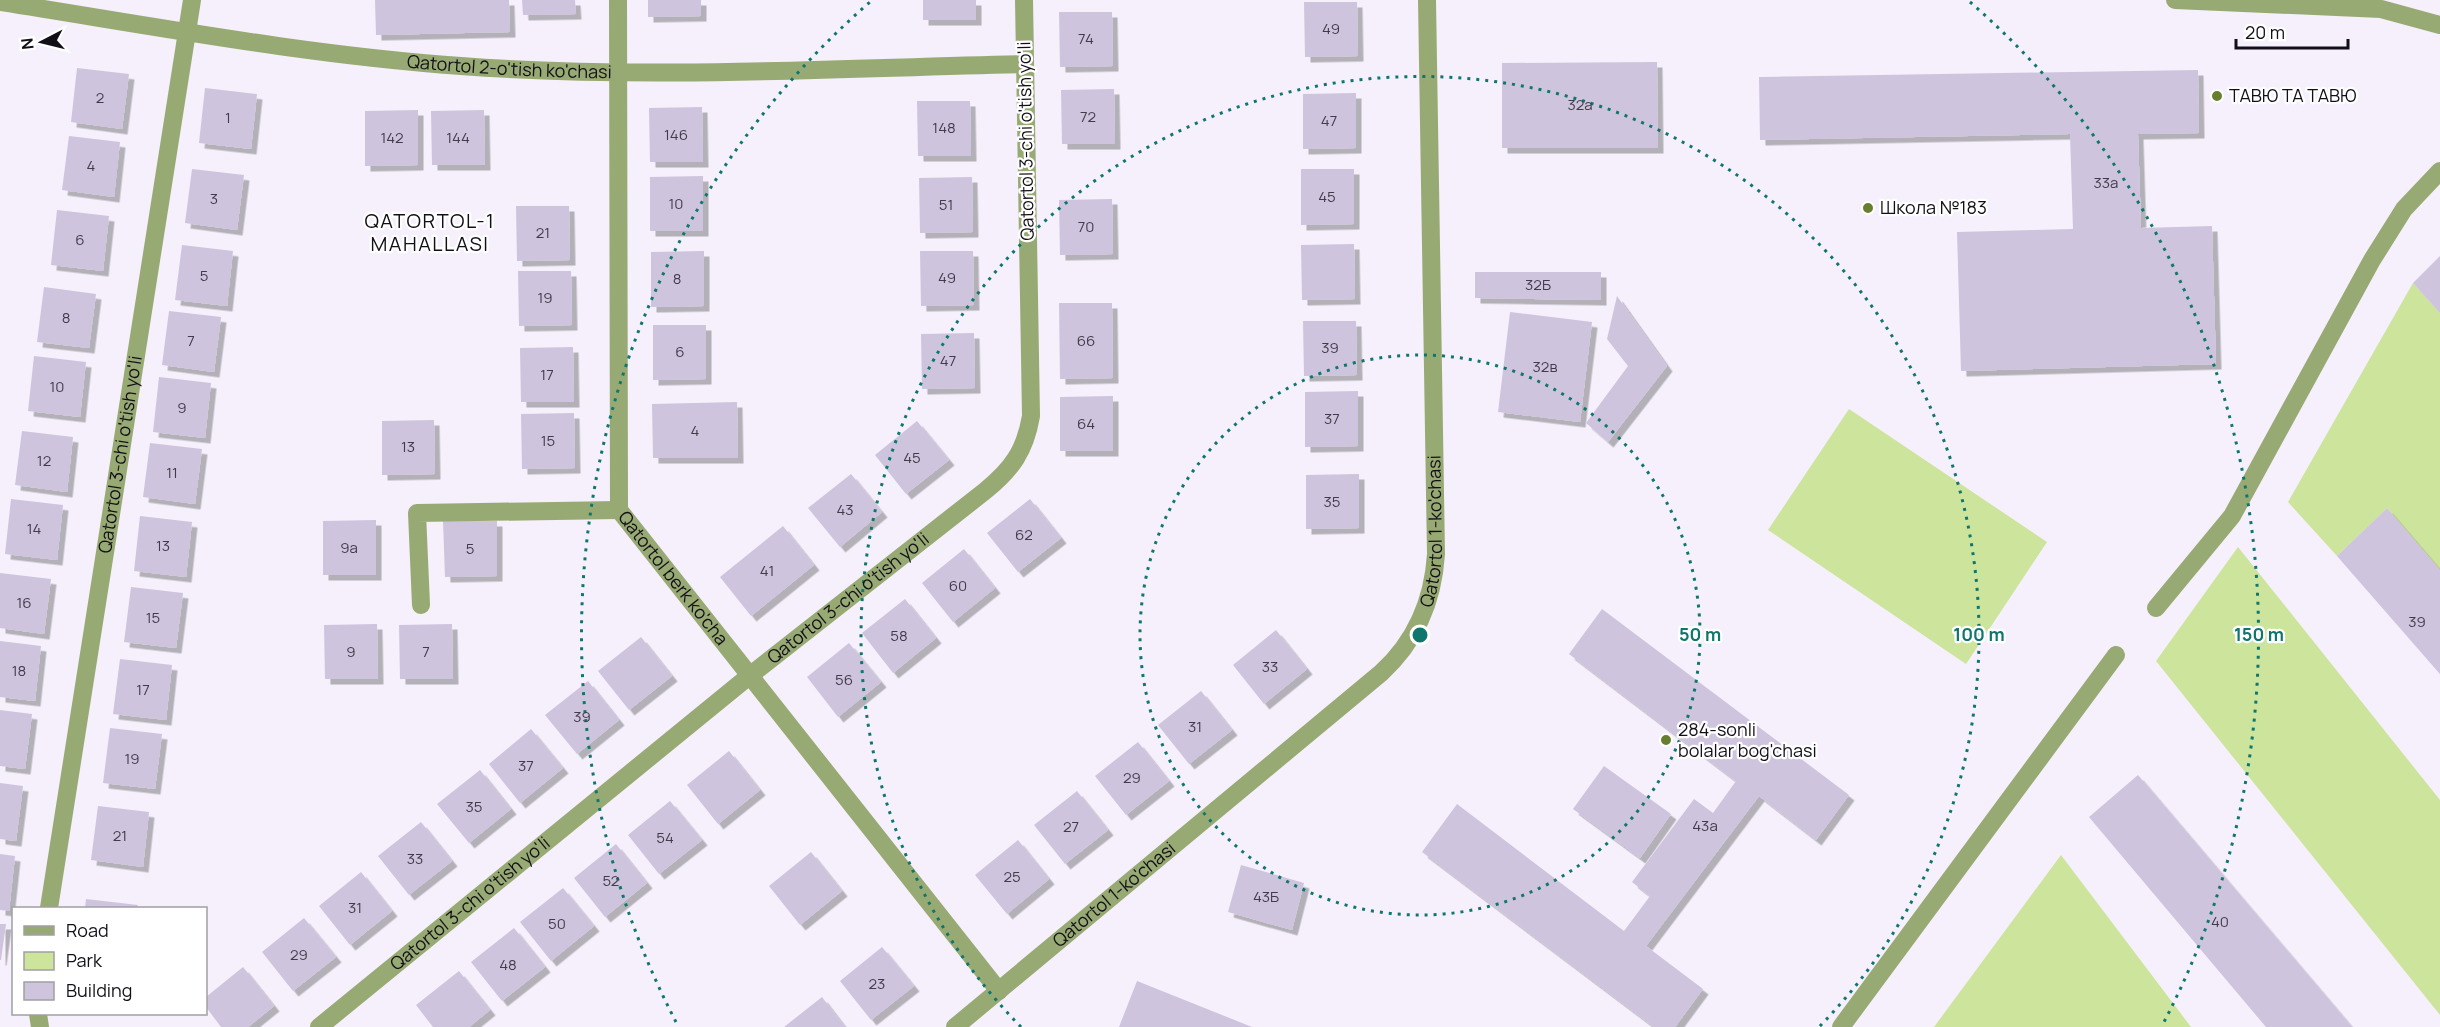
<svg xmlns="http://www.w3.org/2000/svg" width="2440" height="1027" font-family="Manrope,sans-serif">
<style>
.green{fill:#cce49b}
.building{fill:#cfc4de;filter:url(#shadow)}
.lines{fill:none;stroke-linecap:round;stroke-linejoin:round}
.lane{stroke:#98aa73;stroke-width:18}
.street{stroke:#98aa73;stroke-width:18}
.ring{fill:none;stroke:#0f766e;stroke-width:3;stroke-dasharray:3 6}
.poi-dot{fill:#687e2f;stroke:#fff;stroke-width:2}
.labels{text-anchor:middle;stroke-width:4.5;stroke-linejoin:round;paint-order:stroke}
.number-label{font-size:15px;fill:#423c4a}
.street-label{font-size:18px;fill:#130f18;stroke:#fff}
.poi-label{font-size:18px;fill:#130f18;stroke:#fff;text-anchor:start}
.neighbourhood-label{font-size:20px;letter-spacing:1.5px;fill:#130f18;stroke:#fff}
.centre{fill:#0f766e;stroke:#fff;stroke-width:3}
.ring-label{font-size:18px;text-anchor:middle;font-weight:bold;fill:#0f766e;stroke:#fff;stroke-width:4.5;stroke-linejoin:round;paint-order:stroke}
</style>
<defs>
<filter id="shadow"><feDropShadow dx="5.5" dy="5.5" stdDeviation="0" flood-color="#0004"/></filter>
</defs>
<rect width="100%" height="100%" fill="#f5f0fb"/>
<!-- green -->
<path class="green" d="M2413,283L2440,313V570L2387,508L2337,556L2288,502Z
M1849,409L2047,542L1966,664L1768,530Z
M2238,547L2440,800V1015L2156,661Z
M2061,855L2191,1027H1934Z"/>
<!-- building -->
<path class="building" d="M375,0H509L510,32L376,35Z
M522,0H575L576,14L523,15Z
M648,0H701V16L648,17Z
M923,0H976V20H923Z
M1304,2H1357L1358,56L1305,57Z
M1059,12H1112L1113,66L1060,67Z
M1657,62L1658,148H1502V63Z
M77,68L129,74L122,129L71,122Z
M2198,70L2199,133L2138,134L2141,228L2212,226L2216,364L1961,371L1957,232L2073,229L2070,134L1760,140L1759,77Z
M205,88L257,94L251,149L199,143Z
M1114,89L1115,144H1062L1061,90Z
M1356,93V148L1303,149V94Z
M917,101H970L971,156H918Z
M702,107L703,162H650L649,108Z
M418,110V165L365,166V111Z
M484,110L485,165H432L431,111Z
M69,136L120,142L114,197L62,190Z
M192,169L244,175L237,230L185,223Z
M1301,169H1354V224L1301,225Z
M703,176V231H650V177Z
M972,177L973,232L920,233L919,178Z
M1112,199L1113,254L1060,255L1059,200Z
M516,206H569L570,260L517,261Z
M57,210L109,216L103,271L51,265Z
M1354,244L1355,299L1302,300L1301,245Z
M182,245L233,251L227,306L175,300Z
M704,251V306L651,307V252Z
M920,251H973L974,305L921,306Z
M2440,256V313L2413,283Z
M518,271H571L572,325L519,326Z
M1475,272H1601V300L1475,298Z
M44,287L96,294L89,348L37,342Z
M1617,296L1667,366L1608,442L1586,423L1628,366L1607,339Z
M1059,303H1112L1113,378L1060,379Z
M169,311L221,317L214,372L162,365Z
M1510,312L1592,322L1580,422L1498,412Z
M1303,321H1356L1357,375L1304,376Z
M653,325H706V379L653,380Z
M974,333L975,388L922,389L921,334Z
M573,347L574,402H521L520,348Z
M34,356L86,362L80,417L28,411Z
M159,377L211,383L205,438L153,432Z
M1358,391V446L1305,447V392Z
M1113,396V451H1060V397Z
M737,402L738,458H653L652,404Z
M574,413L575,468L522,469L521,414Z
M434,420L435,474L382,475V421Z
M917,421L949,460L906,494L875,455Z
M22,431L73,437L67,492L15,485Z
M150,443L202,449L195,504L143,497Z
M851,474L882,512L840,547L808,508Z
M1359,474V528L1306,529V475Z
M11,499L63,505L57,560L5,554Z
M1030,499L1061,538L1018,572L987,533Z
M2387,508L2440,570V674L2337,556Z
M140,516L192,522L186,577L134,571Z
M376,520V575H323V521Z
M443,521H497V576L445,577Z
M783,526L814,565L751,616L720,577Z
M964,549L995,588L953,622L922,583Z
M0,573L51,579L44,634L0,628Z
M131,587L183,593L176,648L124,642Z
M905,599L936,638L893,673L862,633Z
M1602,609L1849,795L1816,840L1759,796L1646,946L1703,989L1675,1027H1654L1422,852L1457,804L1624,931L1650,896L1632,882L1694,799L1713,813L1736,781L1569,654Z
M377,624L378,679H325L324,625Z
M452,624L453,679H400L399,625Z
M1276,630L1307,669L1264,704L1233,665Z
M641,637L672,676L629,710L598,671Z
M0,641L41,646L35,701L0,697Z
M849,643L881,682L838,717L807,677Z
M120,659L172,665L166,720L113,714Z
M588,681L619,720L577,754L545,715Z
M1201,691L1232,730L1189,764L1158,725Z
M0,710L32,714L25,769L0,766Z
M110,728L162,734L155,789L103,783Z
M531,729L563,768L520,803L489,764Z
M1138,742L1169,781L1126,815L1095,776Z
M729,751L760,790L718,824L687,785Z
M1604,766L1671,814L1640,858L1573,809Z
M480,770L511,809L469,843L437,804Z
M2138,775L2352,1027H2266L2089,817Z
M0,783L23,786L16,841L0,839Z
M1077,791L1108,830L1065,864L1034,825Z
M670,801L702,840L659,874L628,835Z
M98,806L149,812L143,867L91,860Z
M421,822L452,861L409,895L378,856Z
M1018,840L1049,879L1007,914L975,875Z
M616,844L647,883L605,917L574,878Z
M811,852L842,891L800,925L769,886Z
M0,854L15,856L9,911L0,910Z
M1241,865L1304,883L1292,930L1228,912Z
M361,872L392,911L350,945L319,906Z
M563,888L594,926L551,961L520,922Z
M86,899L138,905L137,908H85Z
M304,918L336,957L293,991L262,952Z
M0,924H6L1,960H0Z
M514,928L545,967L502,1001L471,962Z
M882,947L914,986L871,1020L840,981Z
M243,967L274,1006L248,1027H221L206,1007V997Z
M459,971L490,1010L469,1027H433L416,1005Z
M1137,981L1252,1027H1119Z
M822,997L845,1027H784Z"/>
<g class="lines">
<!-- lane -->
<path class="lane" d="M421,605L417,513L619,510
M2156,608L2232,516L2372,260L2404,209L2440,171
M1841,1027L2116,655"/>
<!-- street -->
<g class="street">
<path id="s1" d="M618,0L619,510L999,991"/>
<path d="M2175,0L2381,9L2440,25"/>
<path id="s2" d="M0,2C153,26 306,55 461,66C646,80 838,68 1024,64"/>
<path id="s3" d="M49,908L192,0"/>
<path d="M38,1014L40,1027"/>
<path id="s4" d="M319,1027L748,677L985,491C1012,469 1025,451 1031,416L1024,0"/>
<path id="s5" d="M955,1027L1381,673C1416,641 1433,602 1436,554L1427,0"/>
</g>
</g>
<!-- distance rings -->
<g class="ring">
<circle cx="1420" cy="635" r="280"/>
<path d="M1021 1027A559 559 0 1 1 1819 1027"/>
<path d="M676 1022A839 839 0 0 1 870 2M1970 2A839 839 0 0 1 2164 1022"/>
</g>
<!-- markers -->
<g class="poi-dot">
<circle cx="2217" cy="96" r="6"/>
<circle cx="1868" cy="208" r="6"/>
<circle cx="1666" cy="740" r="6"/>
</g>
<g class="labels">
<!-- number labels -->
<g class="number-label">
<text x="1331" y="34">49</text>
<text x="1086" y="44">74</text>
<text x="100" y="103">2</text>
<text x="1580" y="110">32a</text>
<text x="1088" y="122">72</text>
<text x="228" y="123">1</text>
<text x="1329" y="126">47</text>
<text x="944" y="133">148</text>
<text x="676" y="140">146</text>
<text x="392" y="143">142</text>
<text x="458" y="143">144</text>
<text x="91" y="171">4</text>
<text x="2106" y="188">33a</text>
<text x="1327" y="202">45</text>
<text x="214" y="204">3</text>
<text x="676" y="209">10</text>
<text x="946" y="210">51</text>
<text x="1086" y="232">70</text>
<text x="543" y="238">21</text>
<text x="80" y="245">6</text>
<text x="204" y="281">5</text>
<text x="947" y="283">49</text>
<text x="677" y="284">8</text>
<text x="1538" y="290">32Б</text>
<text x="545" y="303">19</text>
<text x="66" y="323">8</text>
<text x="191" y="346">7</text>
<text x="1086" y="346">66</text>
<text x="1330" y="353">39</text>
<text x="680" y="357">6</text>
<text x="948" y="366">47</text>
<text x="1545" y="372">32в</text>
<text x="547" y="380">17</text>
<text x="57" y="392">10</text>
<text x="182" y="413">9</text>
<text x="1332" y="424">37</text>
<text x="1086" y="429">64</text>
<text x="695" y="436">4</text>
<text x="548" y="446">15</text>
<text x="408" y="452">13</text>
<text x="912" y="463">45</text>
<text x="44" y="466">12</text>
<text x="172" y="478">11</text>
<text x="1332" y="507">35</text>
<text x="845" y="515">43</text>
<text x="34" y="534">14</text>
<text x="1024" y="540">62</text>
<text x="163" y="551">13</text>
<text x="349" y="553">9а</text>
<text x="470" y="554">5</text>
<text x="767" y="576">41</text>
<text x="958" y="591">60</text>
<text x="24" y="608">16</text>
<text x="153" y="623">15</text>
<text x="2417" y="627">39</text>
<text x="899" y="641">58</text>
<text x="351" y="657">9</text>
<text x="426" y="657">7</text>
<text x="1270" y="672">33</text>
<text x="19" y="676">18</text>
<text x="844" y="685">56</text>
<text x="143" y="695">17</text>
<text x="582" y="722">39</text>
<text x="1195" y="732">31</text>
<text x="132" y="764">19</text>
<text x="526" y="771">37</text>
<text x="1132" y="783">29</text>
<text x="474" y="812">35</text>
<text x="1705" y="831">43a</text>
<text x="1071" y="832">27</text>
<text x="120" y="841">21</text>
<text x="665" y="843">54</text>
<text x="415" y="864">33</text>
<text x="1012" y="882">25</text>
<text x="611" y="886">52</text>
<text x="1266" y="902">43Б</text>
<text x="355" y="913">31</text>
<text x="2220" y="927">40</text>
<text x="557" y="929">50</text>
<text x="299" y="960">29</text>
<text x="508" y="970">48</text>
<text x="877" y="989">23</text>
</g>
<!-- street labels -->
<g class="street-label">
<text dy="6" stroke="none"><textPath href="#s2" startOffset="514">Qatortol 2-o'tish ko'chasi</textPath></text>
<text transform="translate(1026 141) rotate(-91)" y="6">Qatortol 3-chi o'tish yo'li</text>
<text dy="6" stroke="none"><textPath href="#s3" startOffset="459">Qatortol 3-chi o'tish yo'li</textPath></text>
<text dy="6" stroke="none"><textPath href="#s5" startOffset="711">Qatortol 1-ko'chasi</textPath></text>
<text dy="6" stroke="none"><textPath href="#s1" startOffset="597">Qatortol berk ko'cha</textPath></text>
<text dy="6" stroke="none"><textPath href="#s4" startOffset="681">Qatortol 3-chi o'tish yo'li</textPath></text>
<text dy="6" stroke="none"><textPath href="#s5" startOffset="207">Qatortol 1-ko'chasi</textPath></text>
<text dy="6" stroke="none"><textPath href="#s4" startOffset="195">Qatortol 3-chi o'tish yo'li</textPath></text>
</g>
<!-- poi labels -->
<g class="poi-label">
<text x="2229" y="102">ТАВЮ ТА ТАВЮ</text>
<text x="1880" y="214">Школа №183</text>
<text x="1678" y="736">284-sonli<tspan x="1678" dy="21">bolalar bog'chasi</tspan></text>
</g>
<!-- neighbourhood labels -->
<g class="neighbourhood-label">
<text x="430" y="228">QATORTOL-1<tspan x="430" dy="23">MAHALLASI</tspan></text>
</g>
</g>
<circle cx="1420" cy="635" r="9" class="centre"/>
<g class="ring-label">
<text x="1700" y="641">50 m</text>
<text x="1979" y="641">100 m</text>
<text x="2259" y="641">150 m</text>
</g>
<!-- legend -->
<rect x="12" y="907" width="195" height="108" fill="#ffffff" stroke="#a19fa3" stroke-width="1.5"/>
<rect x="24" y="926" width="30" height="9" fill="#98aa73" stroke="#a19fa3" stroke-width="1.5"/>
<text x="66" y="937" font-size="18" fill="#130f18">Road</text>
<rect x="24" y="952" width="30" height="18" fill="#cce49b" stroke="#a19fa3" stroke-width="1.5"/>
<text x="66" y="967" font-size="18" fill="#130f18">Park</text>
<rect x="24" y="982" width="30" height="18" fill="#cfc4de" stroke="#a19fa3" stroke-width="1.5"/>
<text x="66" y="997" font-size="18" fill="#130f18">Building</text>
<!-- north arrow -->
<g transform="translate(42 42) rotate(263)" stroke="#ffffff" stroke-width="4.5" paint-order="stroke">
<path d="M0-4.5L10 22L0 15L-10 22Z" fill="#130f18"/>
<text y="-9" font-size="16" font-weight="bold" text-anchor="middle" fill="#130f18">N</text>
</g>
<!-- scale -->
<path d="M2236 39v9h112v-9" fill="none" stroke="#130f18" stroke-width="3"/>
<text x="2245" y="39" font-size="18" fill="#130f18" stroke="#ffffff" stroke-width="4.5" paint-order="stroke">20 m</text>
</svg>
